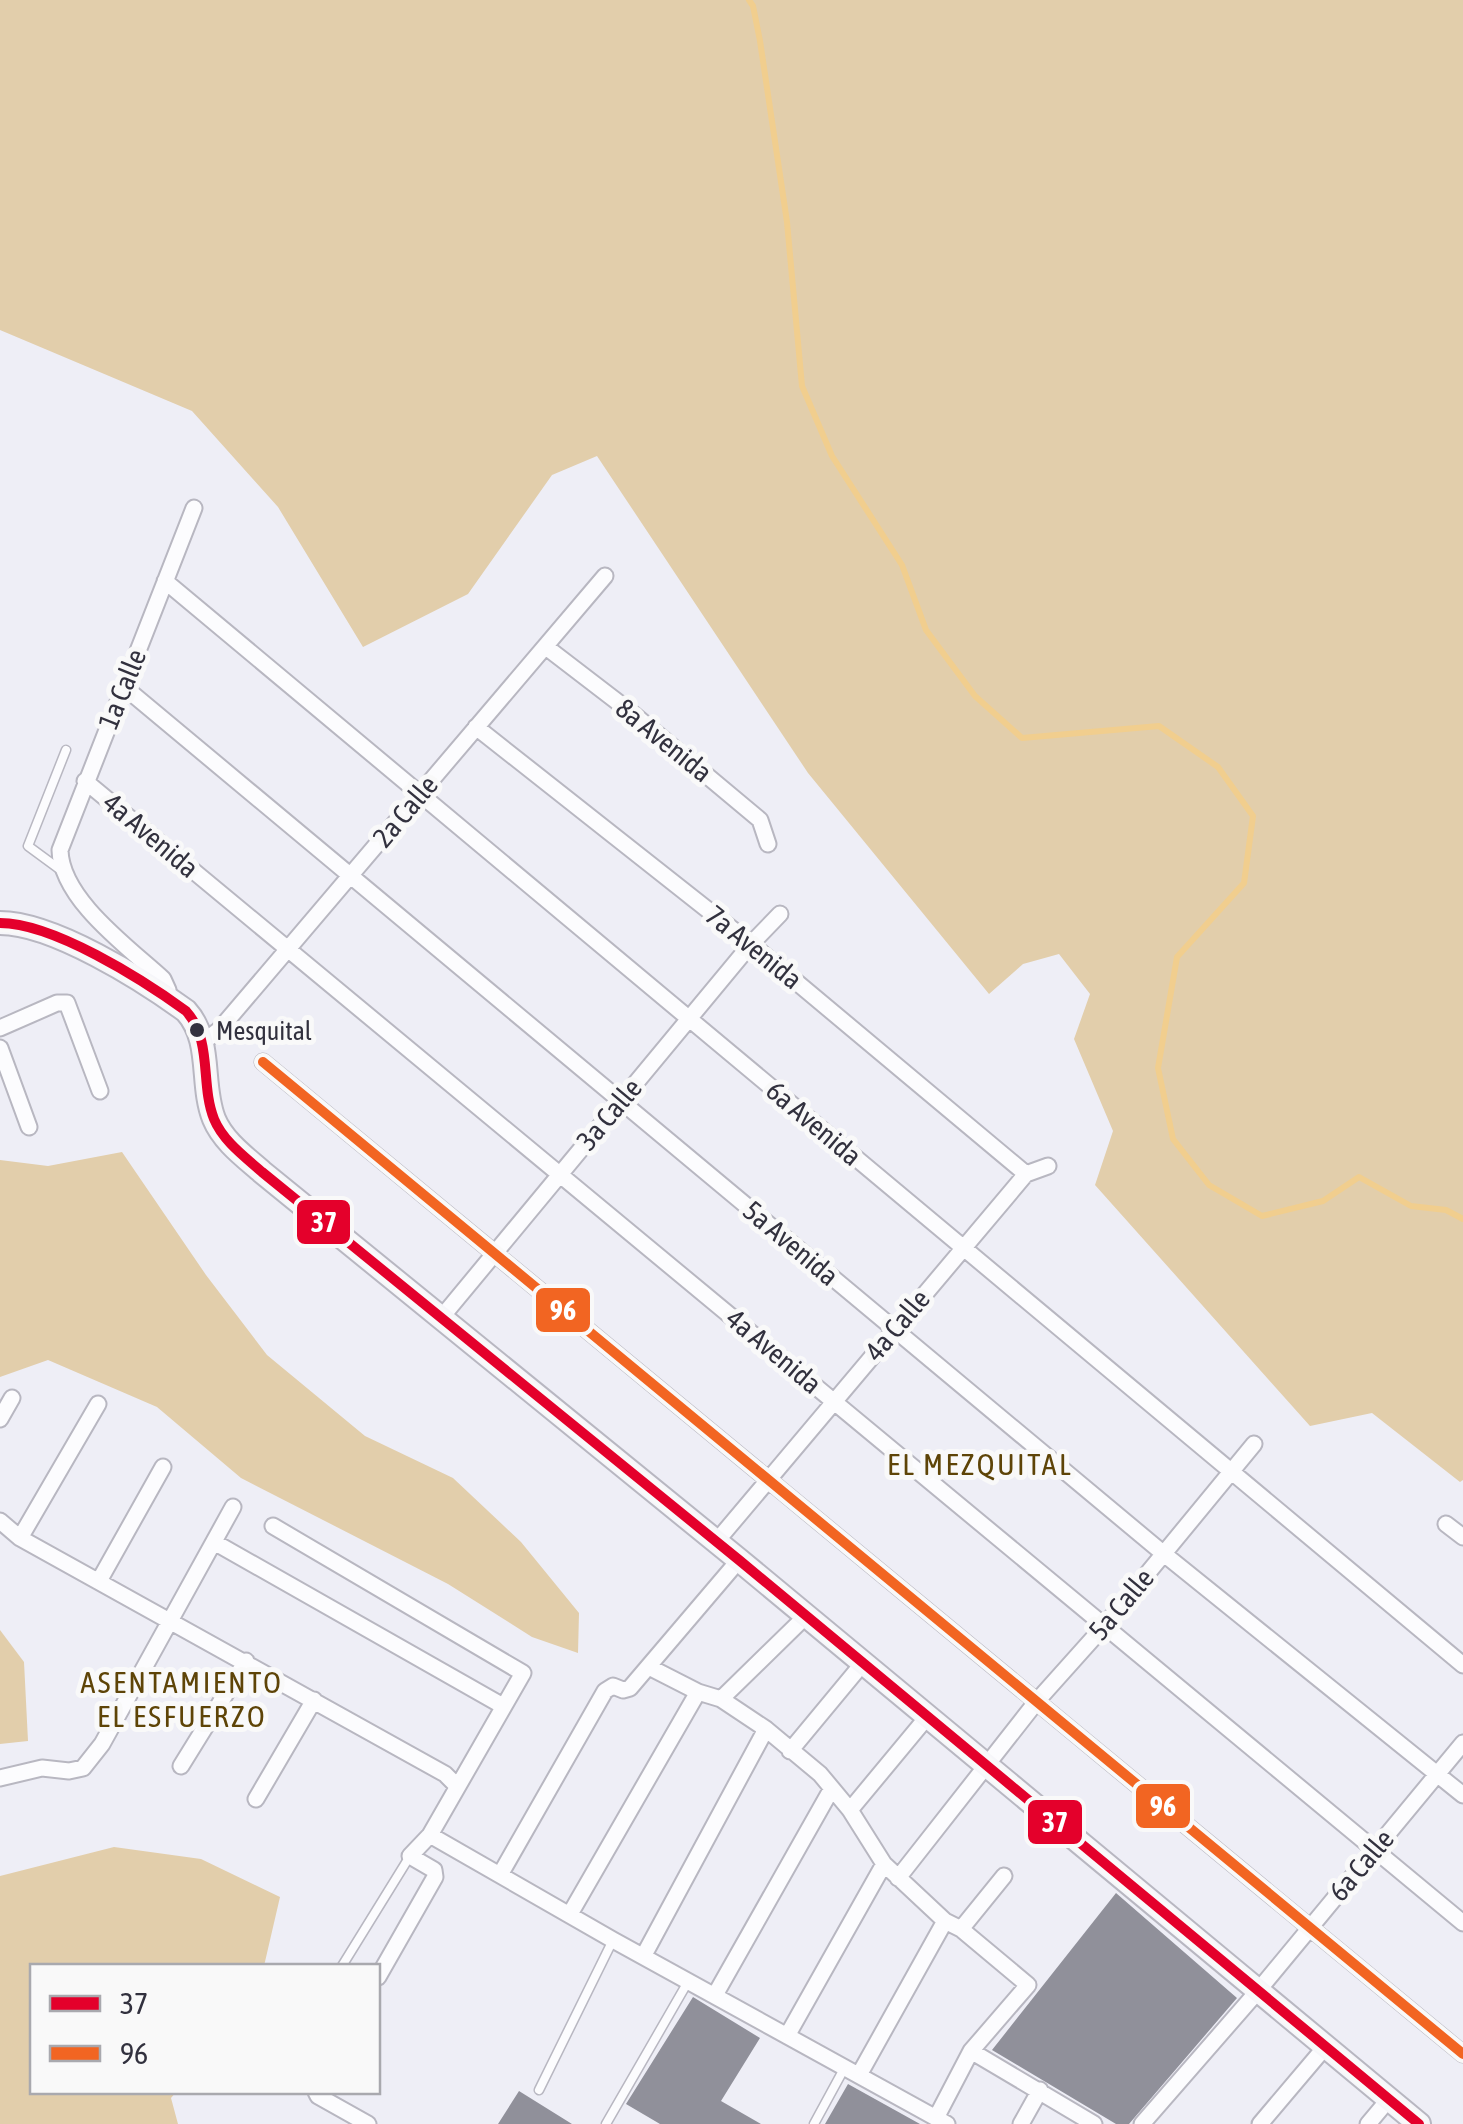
<svg xmlns="http://www.w3.org/2000/svg" width="1463" height="2124" font-family="'Asap Condensed',sans-serif">
<style>
.green{fill:#e2ceab}
.lines{fill:none;stroke-linecap:round;stroke-linejoin:round}
.stream{stroke:#f1ce8e;stroke-width:6}
.building{fill:#90909a}
.service-casing{stroke:#b8b7c1;stroke-width:11}
.minor-casing{stroke:#b8b7c1;stroke-width:19}
.secondary-casing{stroke:#b8b7c1;stroke-width:26}
.service{stroke:#fcfcfe;stroke-width:8}
.minor{stroke:#fcfcfe;stroke-width:15}
.secondary{stroke:#f6f6fa;stroke-width:22}
.bus-1-casing{stroke:#f9f9f9;stroke-width:18}
.bus-2-casing{stroke:#f9f9f9;stroke-width:18}
.bus-1{stroke:#e4002b;stroke-width:10}
.bus-2{stroke:#f26522;stroke-width:10}
.bus-dot{fill:#32313e;stroke:#f9f9f9;stroke-width:4}
.labels{text-anchor:middle;stroke-width:10;stroke-linejoin:round;paint-order:stroke}
.bus-label{font-size:26px;fill:#32313e;stroke:#f9f9f9;text-anchor:start}
.street-label{font-size:28px;fill:#32313e;stroke:#f9f9f9}
.neighbourhood-label{font-size:30px;letter-spacing:2.5px;fill:#5e4407;stroke:#f9f9f9}
.line-badge{stroke:#f9f9f9;stroke-width:4}
.badge-label{font-size:28px;text-anchor:middle;font-weight:bold;fill:#fff}
</style>
<rect width="100%" height="100%" fill="#eeeef6"/>
<!-- green -->
<path class="green" d="M0,0H1463V1480L1460,1482L1372,1413L1310,1426L1095,1185L1113,1131L1074,1039L1090,994L1059,954L1023,964L989,994L808,773L597,456L552,475L468,594L363,647L278,507L192,411L0,330Z
M122,1152L206,1275L267,1355L365,1436L453,1478L521,1542L579,1613L578,1653L532,1637L448,1584L241,1478L157,1407L48,1360L0,1377V1160L48,1166Z
M0,1630L24,1662L28,1741L0,1744Z
M114,1847L201,1859L280,1897L264,1966H32V2092H176L171,2098L178,2124H0V1876Z"/>
<g class="lines">
<!-- stream -->
<path class="stream" d="M749,0L753,6L760,41L787,222L802,386L832,456L902,565L926,630L975,696L1022,738L1159,726L1218,767L1253,816L1244,883L1177,957L1158,1068L1173,1139L1209,1185L1262,1216L1323,1201L1359,1177L1411,1206L1446,1210L1463,1219"/>
</g>
<!-- building -->
<path class="building" d="M1116,1893L1237,1998L1129,2124H1116L992,2050Z
M693,1997L760,2038L721,2101L761,2124H660L626,2104Z
M848,2084L920,2124H825Z
M519,2091L572,2124H498Z"/>
<g class="lines">
<!-- service casing -->
<g class="service-casing">
<path id="service" d="M62,871L28,846L66,750
M342,1966L410,1856
M539,2090L613,1940
M606,2124L689,1980
M814,2124L845,2067"/>
</g>
<!-- minor casing -->
<g class="minor-casing">
<path id="minor" d="M165,581L1463,1665
M546,647L632,713L760,820L768,844
M123,686L1164,1554L1463,1795
M476,727L751,944L1026,1174
M85,781L1463,1923
M166,998L168,990L163,979C128,947 61,899 60,850L194,508
M0,1028L57,1003H67L100,1091
M202,1043L219,1030L605,576
M0,1048L29,1127
M263,1062L1463,2054
M441,1318L751,944L780,914
M0,1419L12,1398
M0,1521L20,1538L445,1774L456,1785
M1446,1524L1463,1537
M273,1526L523,1673L430,1835L410,1856L434,1870L435,1877L378,1977
M20,1538L98,1404
M214,1542L503,1706
M716,1542L1026,1174L1048,1166
M99,1581L163,1467
M649,1667L698,1692L721,1699L766,1729L820,1774L850,1810L884,1864L945,1921L961,1929L1028,1985L971,2051L936,2118
M721,1699L806,1616
M790,1751L863,1663
M181,1766L246,1661
M0,1778L42,1768L69,1771L83,1768L102,1744L233,1507
M256,1799L314,1700
M850,1810L928,1716
M430,1835L613,1940L947,2124
M500,1875L605,1691L613,1686L623,1690L630,1688L739,1560
M898,1878L1037,1701L1105,1625L1254,1444
M570,1914L698,1692
M961,1929L1004,1876
M644,1955L766,1729
M715,1995L831,1790
M787,2036L884,1864
M971,2051L1094,2124
M859,2075L945,1921
M316,2092L318,2096L368,2124
M1021,2124L1040,2090
M1142,2124L1257,1992L1463,1743
M1260,2124L1326,2046
M1368,2124L1389,2099"/>
</g>
<!-- secondary casing -->
<g class="secondary-casing">
<path id="secondary" d="M0,923C53,923 142,979 186,1011C213,1041 200,1084 214,1119C223,1141 245,1157 262,1172L739,1560L1419,2124"/>
</g>
<!-- service -->
<use href="#service" class="service"/>
<!-- minor -->
<use href="#minor" class="minor"/>
<!-- secondary -->
<use href="#secondary" class="secondary"/>
<!-- bus-1 casing -->
<g class="bus-1-casing">
<path id="bus-1" d="M0,923C53,923 142,979 186,1011C213,1041 200,1084 214,1119C223,1141 245,1157 262,1172L739,1560L1419,2124"/>
</g>
<!-- bus-2 casing -->
<g class="bus-2-casing">
<path id="bus-2" d="M263,1062L1463,2054"/>
</g>
<!-- bus-1 -->
<use href="#bus-1" class="bus-1"/>
<!-- bus-2 -->
<use href="#bus-2" class="bus-2"/>
</g>
<!-- markers -->
<circle class="bus-dot" cx="197" cy="1030" r="9"/>
<g class="labels">
<!-- bus labels -->
<g class="bus-label">
<text x="216" y="1040">Mesquital</text>
</g>
<!-- street labels -->
<g class="street-label">
<text transform="translate(122 689) rotate(-68)" y="10">1a Calle</text>
<text transform="translate(664 740) rotate(39)" y="10">8a Avenida</text>
<text transform="translate(405 811) rotate(-50)" y="10">2a Calle</text>
<text transform="translate(151 835) rotate(40)" y="10">4a Avenida</text>
<text transform="translate(754 947) rotate(39)" y="10">7a Avenida</text>
<text transform="translate(609 1114) rotate(-50)" y="10">3a Calle</text>
<text transform="translate(814 1123) rotate(40)" y="10">6a Avenida</text>
<text transform="translate(791 1243) rotate(40)" y="10">5a Avenida</text>
<text transform="translate(897 1325) rotate(-50)" y="10">4a Calle</text>
<text transform="translate(774 1351) rotate(40)" y="10">4a Avenida</text>
<text transform="translate(1121 1604) rotate(-50)" y="10">5a Calle</text>
<text transform="translate(1361 1865) rotate(-50)" y="10">6a Calle</text>
</g>
<!-- neighbourhood labels -->
<g class="neighbourhood-label">
<text x="980" y="1475">EL MEZQUITAL</text>
<text x="182" y="1693">ASENTAMIENTO<tspan x="182" dy="34">EL ESFUERZO</tspan></text>
</g>
</g>
<g class="line-badge">
<rect x="295" y="1198" width="57" height="48" rx="10" fill="#e4002b"/>
<rect x="534" y="1286" width="58" height="48" rx="10" fill="#f26522"/>
<rect x="1134" y="1782" width="58" height="48" rx="10" fill="#f26522"/>
<rect x="1026" y="1798" width="58" height="48" rx="10" fill="#e4002b"/>
</g>
<g class="badge-label">
<text x="324" y="1232">37</text>
<text x="563" y="1320">96</text>
<text x="1163" y="1816">96</text>
<text x="1055" y="1832">37</text>
</g>
<!-- legend -->
<rect x="30" y="1964" width="350" height="130" fill="#f9f9f9" stroke="#a9a9ae" stroke-width="2.5"/>
<rect x="50" y="1996" width="50" height="15" fill="#e4002b" stroke="#a9a9ae" stroke-width="2.5"/>
<text x="120" y="2014" font-size="30" fill="#32313e">37</text>
<rect x="50" y="2046" width="50" height="15" fill="#f26522" stroke="#a9a9ae" stroke-width="2.5"/>
<text x="120" y="2064" font-size="30" fill="#32313e">96</text>
</svg>
